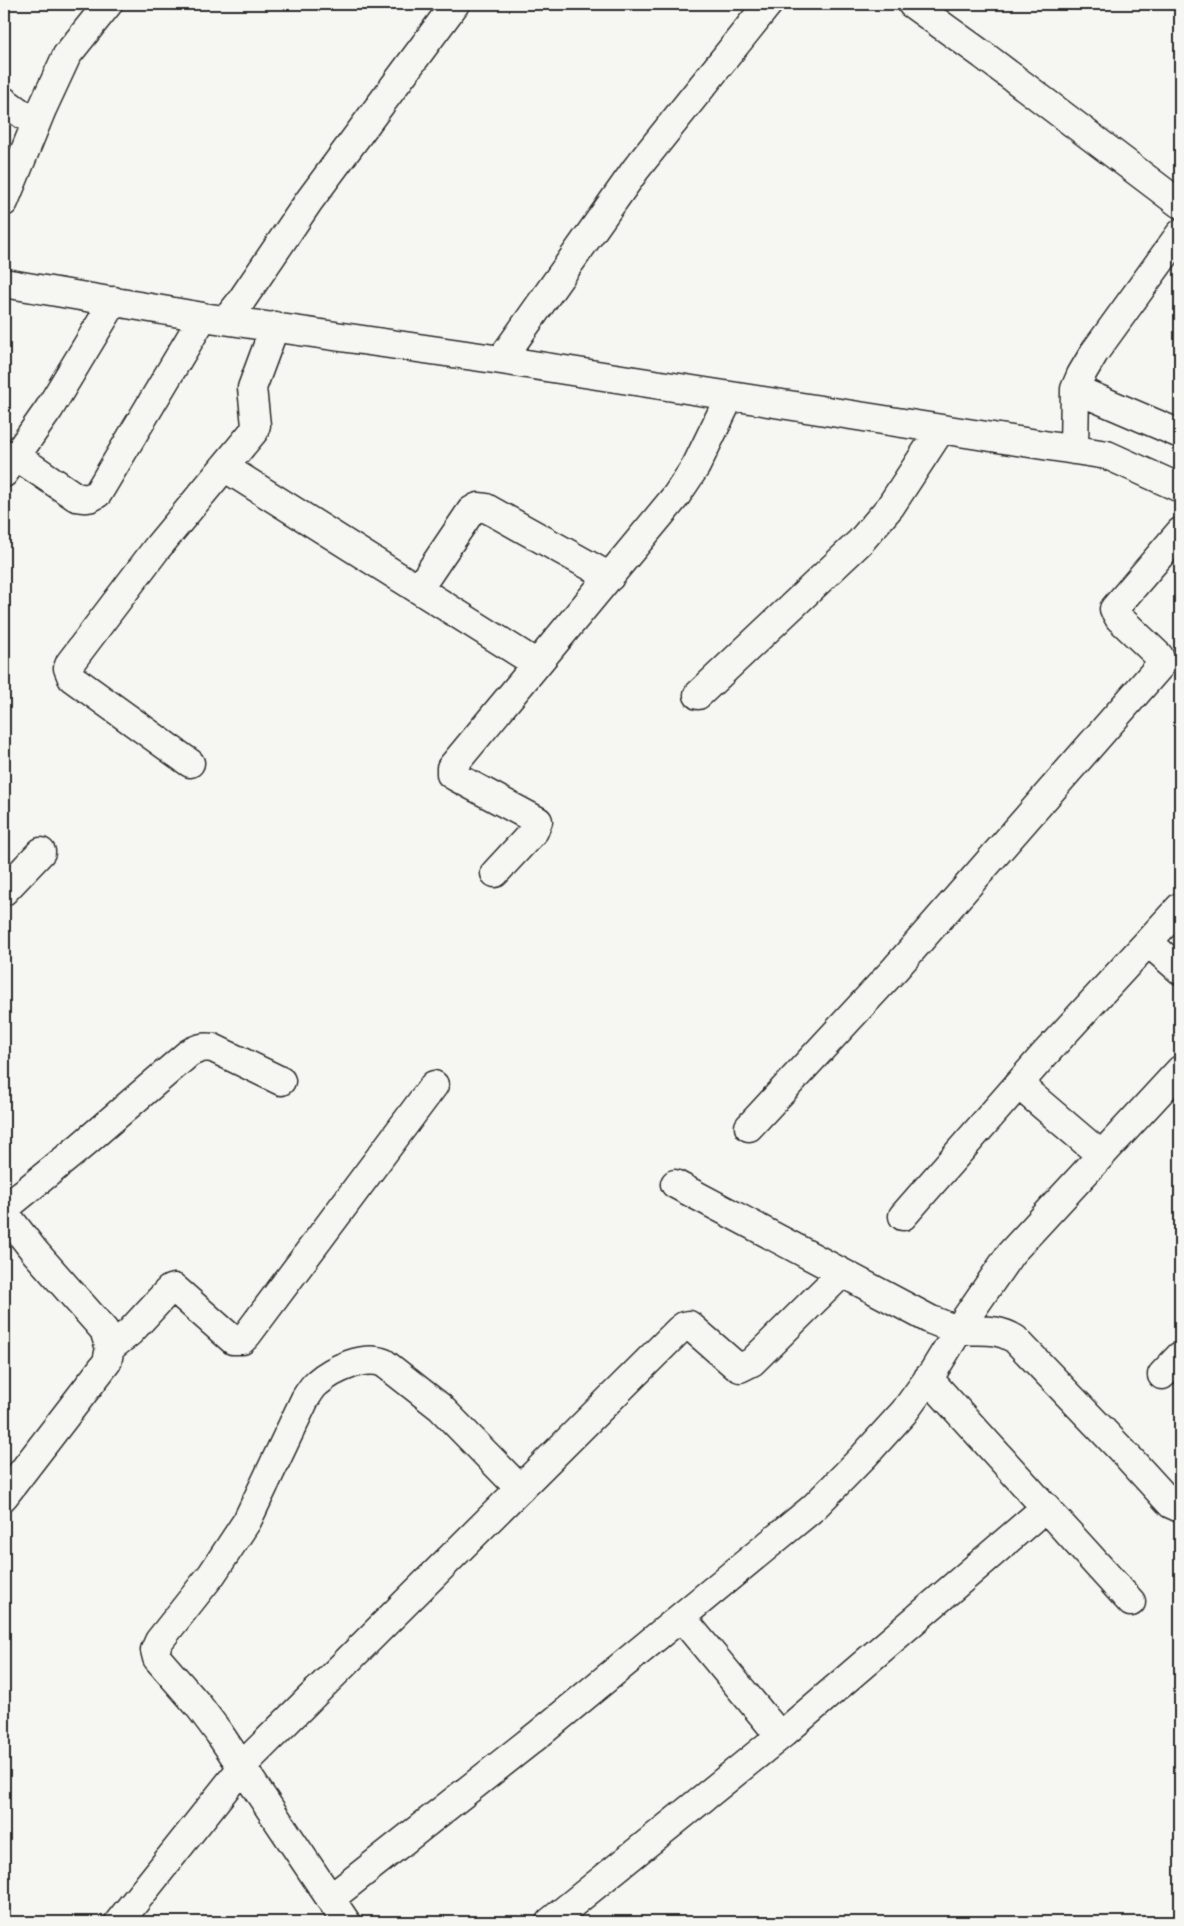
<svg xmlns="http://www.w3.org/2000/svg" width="1184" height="1926" font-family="Pangolin,sans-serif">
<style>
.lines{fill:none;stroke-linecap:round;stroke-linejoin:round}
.minor-casing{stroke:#2b2b2b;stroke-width:31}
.minor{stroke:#f6f6f2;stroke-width:28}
</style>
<rect width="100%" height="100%" fill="#f6f6f2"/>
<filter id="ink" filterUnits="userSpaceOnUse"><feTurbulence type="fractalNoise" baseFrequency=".02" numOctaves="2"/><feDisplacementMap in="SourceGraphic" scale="10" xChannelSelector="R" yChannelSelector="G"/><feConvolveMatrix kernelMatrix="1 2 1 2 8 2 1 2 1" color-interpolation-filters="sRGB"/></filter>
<g filter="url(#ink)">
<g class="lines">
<!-- minor casing -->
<g class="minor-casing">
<path id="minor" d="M912,4L983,55L1180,204
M4,101L36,124
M4,202L42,109L67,55L108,4
M4,283L203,317L501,360L1107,455L1180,488
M227,319L239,304L309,201L455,4
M501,360L636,169L768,4
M1075,389L1180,434
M1074,450L1075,389L1081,375L1094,353L1180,234
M16,456L76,497C86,499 90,499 98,493L203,317
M224,467L537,664
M4,473L49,409L114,301
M419,588L471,511L478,507L486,508L610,577
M698,695L860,542L890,507L941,429
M190,763L72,678L68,668L70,663L157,548L254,431L256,425L252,388L275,326
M495,873L534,831L538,821L456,777L451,774V768L676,496L696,466L730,396
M4,891L41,852
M1148,942L1180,970
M1019,1085L1101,1155
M749,1127L895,969L1159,667L1162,663L1159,656L1119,618L1114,609L1180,532
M675,1184L931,1320C941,1323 951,1329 961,1330C982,1332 995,1327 1015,1339L1129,1458L1171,1504L1180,1508
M4,1209L80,1147L189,1053C197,1049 203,1046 213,1048L281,1081
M4,1212L35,1252L104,1330L110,1348L107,1362L4,1496
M903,1216L1044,1055L1180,907
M110,1348L130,1332L166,1293L170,1289L174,1288L233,1340H242L247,1335L434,1085
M1162,1375L1180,1356
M928,1378L1131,1602
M682,1618L780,1736
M330,1899L539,1734L813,1508L864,1456L904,1412L933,1372L966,1318L1011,1253L1180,1070
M119,1922L248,1760L679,1330L684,1326L689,1325L736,1366L740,1368L752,1362L842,1273
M346,1922L219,1733L198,1705L157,1658L155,1650L159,1641L212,1574L247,1521L305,1399C309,1393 312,1387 317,1383C333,1369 364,1355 384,1363L440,1407L520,1489
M550,1922L785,1732L1046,1507"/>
</g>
<!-- minor -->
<use href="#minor" class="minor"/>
</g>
</g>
<!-- margin -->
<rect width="1184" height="1926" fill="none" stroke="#f6f6f2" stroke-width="20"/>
<rect x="10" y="10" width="1164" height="1906" fill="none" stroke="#2b2b2b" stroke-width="2" filter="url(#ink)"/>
</svg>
